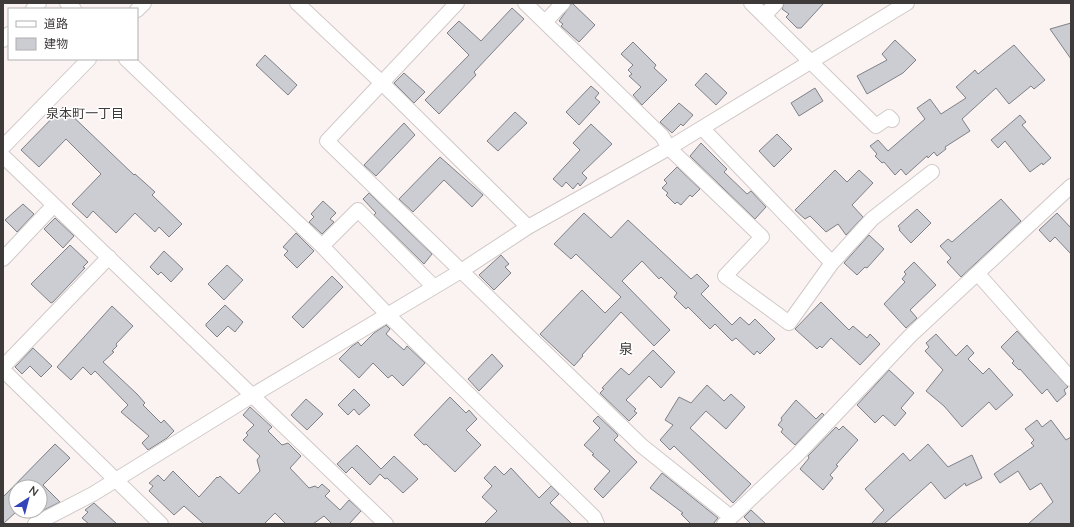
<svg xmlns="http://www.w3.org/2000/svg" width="1074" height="527" font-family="Lato,'Noto Sans JP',sans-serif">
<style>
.building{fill:#cbcdd3;stroke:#7f8187}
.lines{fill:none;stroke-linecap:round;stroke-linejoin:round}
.street-casing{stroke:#d1c9c8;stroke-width:16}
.street{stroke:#fff;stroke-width:14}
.labels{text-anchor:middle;stroke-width:3;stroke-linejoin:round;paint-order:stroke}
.neighbourhood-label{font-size:13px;fill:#3e3a3a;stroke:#fff}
.quarter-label{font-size:14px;fill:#3e3a3a;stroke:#fff}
</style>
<rect width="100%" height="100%" fill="#fbf3f1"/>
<!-- building -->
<path class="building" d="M572,3L595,25L579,42L561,26L563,24L559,21Z
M784,3H824L801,28H797L786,17L789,14L782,9Z
M512,8L524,19L474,72L476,75L439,114L425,100L469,55L447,33L459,21L481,41Z
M1071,23V59L1050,29Z
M895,40L916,60L903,73L867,94L857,76L887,60L882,54Z
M633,42L656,65L654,68L667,80L642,105L633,95L641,87L629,76L632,74L628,70L633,65L621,54Z
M1014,45L1045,80L1034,89L1031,86L1009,104L996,88L962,119L970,131L945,147L946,149L937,156L934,152L928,158L927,156L906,175L901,169L895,175L884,162L882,163L875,156L877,154L870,146L878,140L888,151L925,119L917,108L930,99L941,114L966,98L956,87L975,70L978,74Z
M265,55L297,85L288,95L256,65Z
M404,73L425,92L414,103L394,83Z
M706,73L727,93L716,105L695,85Z
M591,86L599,93L595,98L600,102L579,125L566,112Z
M815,88L823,101L799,116L791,103Z
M679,103L693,115L683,126L681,124L672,133L660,122Z
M63,107L134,175L135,174L155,192L152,195L182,224L169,237L159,227L155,232L135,213L116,233L93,211L87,218L72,204L101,174L66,139L39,167L21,150Z
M515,112L527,123L498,151L487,141Z
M1020,115L1026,122L1022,125L1051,158L1043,165L1042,163L1030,172L1005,141L998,148L991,140Z
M404,123L415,135L376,176L364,165Z
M591,124L612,144L582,173L587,178L580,186L578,183L573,189L566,182L562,187L553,179L580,150L573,143Z
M777,134L792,149L774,167L759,151Z
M701,143L727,169L724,172L747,194L751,191L766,207L755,219L690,156Z
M440,157L483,195L472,207L444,180L413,212L399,199Z
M677,167L700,189L692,197L690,195L681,205L677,202L675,204L666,195L668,193L662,188L667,183L664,180Z
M835,170L847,182L859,170L873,183L852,205L863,217L846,235L838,224L826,232L810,216L805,219L795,210Z
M369,193L432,254L424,264L374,215L376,213L363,199Z
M1001,199L1021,221L961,277L947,262L951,258L940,246L948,239L952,242Z
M323,201L336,213L330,219L334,222L322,234L309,222L314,217L311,214Z
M23,204L34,214L17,232L5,220Z
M917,209L931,223L911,243L899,230L900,229L898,226Z
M584,213L611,238L628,220L691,279L697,274L709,286L701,294L732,325L740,317L749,325L755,319L775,339L760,354L757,351L754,355L736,338L732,341L715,324L710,329L688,307L686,309L674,297L677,293L661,277L659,279L642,261L622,281L670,330L654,346L621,312L582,355L583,356L574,366L540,334L582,290L605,313L621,297L576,254L571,259L554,244Z
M1057,213L1071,228V254L1055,237L1050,242L1039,230Z
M55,218L74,236L63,248L44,229Z
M296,233L314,251L297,268L284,255L288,251L283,247Z
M869,235L884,249L867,268L865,267L857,275L844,263Z
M70,245L88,262L83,267L85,268L53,302L51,303L31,284Z
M164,251L183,269L171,282L161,272L158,275L150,267Z
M501,255L509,264L505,267L511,273L494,290L479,275Z
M914,262L936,285L910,310L917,318L906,328L884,304L905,282L902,279L906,274L904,272Z
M227,265L243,280L224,300L208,284Z
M332,276L343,287L303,328L292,317Z
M821,302L849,330L853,326L867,338L870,334L880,344L860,365L831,338L822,348L820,346L817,349L795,329Z
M225,305L243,322L235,332L228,326L217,337L206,326V324Z
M112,306L133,326L116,344L117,346L112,351L114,352L103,362L137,394L145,403L143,405L161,423L164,420L174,431L167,438L148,450L142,443L149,436L121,412L128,405L95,371L91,375L83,367L71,380L57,367Z
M386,325L390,329L386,334L404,350L407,346L425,363L403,386L392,375L388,378L373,363L359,378L339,359L351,347L358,342L361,346L374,333Z
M1017,331L1068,387L1064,390L1066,394L1057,402L1047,389L1042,394L1020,369L1019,370L1012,363L1014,361L1001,347Z
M936,334L956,356L967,345L974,353L968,359L983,374L989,368L1013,395L996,410L989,402L962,427L944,406L926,391L943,370L925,351L929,347L926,343Z
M33,348L52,366L41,377L30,366L22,374L15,367Z
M653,350L675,372L661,388L649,376L626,400L636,409L634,411L637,413L629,421L600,393L604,389L602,388L621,368L629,375Z
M492,354L503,366L479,391L468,379Z
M889,370L914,393L901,408L906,413L895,426L883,415L875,423L857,405Z
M707,385L724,401L731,394L745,407L726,429L706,411L690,428L751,484L733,503L674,446L670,450L660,440L673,425L665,420L679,397L691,403Z
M354,389L370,405L359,415L354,409L348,415L338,405Z
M450,397L466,413L469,410L477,419L466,430L481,445L455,472L426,444L424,445L414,435Z
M306,399L323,414L307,430L291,415Z
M796,400L816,419L822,413L824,415L795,445L781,432L783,429L778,425L782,420L781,418Z
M250,407L272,427L268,431L282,445L288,443L301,456L290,468L309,488L315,486L318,488L322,484L330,491L325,496L340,510L349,500L361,511L349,524H332L324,516L313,524H286L275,513L264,524H204L184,506L174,515L149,491L153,486L149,483L158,475L164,481L173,471L199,497L217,477L218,478L220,476L239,494L260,471L257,460L260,456L243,440L248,435L246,433L254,425L243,415Z
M598,416L617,434L618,436L614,440L637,462L603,498L594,489L610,471L592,455L594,454L584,445L600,428L593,421Z
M1037,420L1042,427L1051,420L1066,440L1071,437V524H1028L1053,502L1041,483L1030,490L1018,471L1000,483L994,474L1034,446L1031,443L1034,440L1025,429Z
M843,426L858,440L836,465L838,466L830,475L833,478L823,490L800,469L809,458L808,456L836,427L839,430Z
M55,444L70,458L43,485L60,502L40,512V487H16V512L3,524V497Z
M928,444L948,467L972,455L982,478L966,486L965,483L945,499L931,482L884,524H871L884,510L865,489L903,453L910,461Z
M357,445L381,469L394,456L418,479L403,493L387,478L385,479L380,474L370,485L352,467L346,473L337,464Z
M495,466L504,475L511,468L539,498L551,486L559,494L550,503L572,524H484L497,511L482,497L492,486L484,478Z
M662,473L718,518L713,524H691L681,514L683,513L650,488Z
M94,503L117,524H89L82,518L88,512L85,510Z
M751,510L766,524H751L744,517Z"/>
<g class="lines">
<!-- street casing -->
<g class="street-casing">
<path id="street" d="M67,3L74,9
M297,3L383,84L528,227
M457,3L327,141L642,446L731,517
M525,3L662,136L669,148L762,237L725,276L789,323L832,263L872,219L932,172
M751,3L876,126L889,117L892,120
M33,9L39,3
M137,10L144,3
M764,16L776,3
M545,22L563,3
M3,40L9,34
M126,59L322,246L388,315L594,517L597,524
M702,128L832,263
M3,147L89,59
M3,156L386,524
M322,246L358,210L433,286
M3,259L54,205
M978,274L1071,379
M3,367L109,257
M3,370L161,524
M35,524L93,494L253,395L461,271L528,227L669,148L907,3
M724,524L797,455L910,336L1071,186"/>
</g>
<!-- street -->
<use href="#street" class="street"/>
</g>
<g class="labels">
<!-- neighbourhood labels -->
<g class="neighbourhood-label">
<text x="85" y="118">泉本町一丁目</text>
</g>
<!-- quarter labels -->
<g class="quarter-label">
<text x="626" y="354">泉</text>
</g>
</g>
<!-- border -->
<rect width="1074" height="527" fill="none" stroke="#3e3a3a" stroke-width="8"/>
<!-- legend -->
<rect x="8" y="8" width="130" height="52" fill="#ffffff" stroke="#b2b0b0"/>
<rect x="16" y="21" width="20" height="6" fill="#ffffff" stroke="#b2b0b0"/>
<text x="44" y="28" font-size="12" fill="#3e3a3a">道路</text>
<rect x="16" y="38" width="20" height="12" fill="#cbcdd3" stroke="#b2b0b0"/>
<text x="44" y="48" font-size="12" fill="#3e3a3a">建物</text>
<!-- north arrow -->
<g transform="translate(28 499) rotate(36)"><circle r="19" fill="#ffffff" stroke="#b2b0b0"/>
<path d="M0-3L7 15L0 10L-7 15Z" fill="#3345b7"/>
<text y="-6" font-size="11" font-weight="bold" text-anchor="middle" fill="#3e3a3a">N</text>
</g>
</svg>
